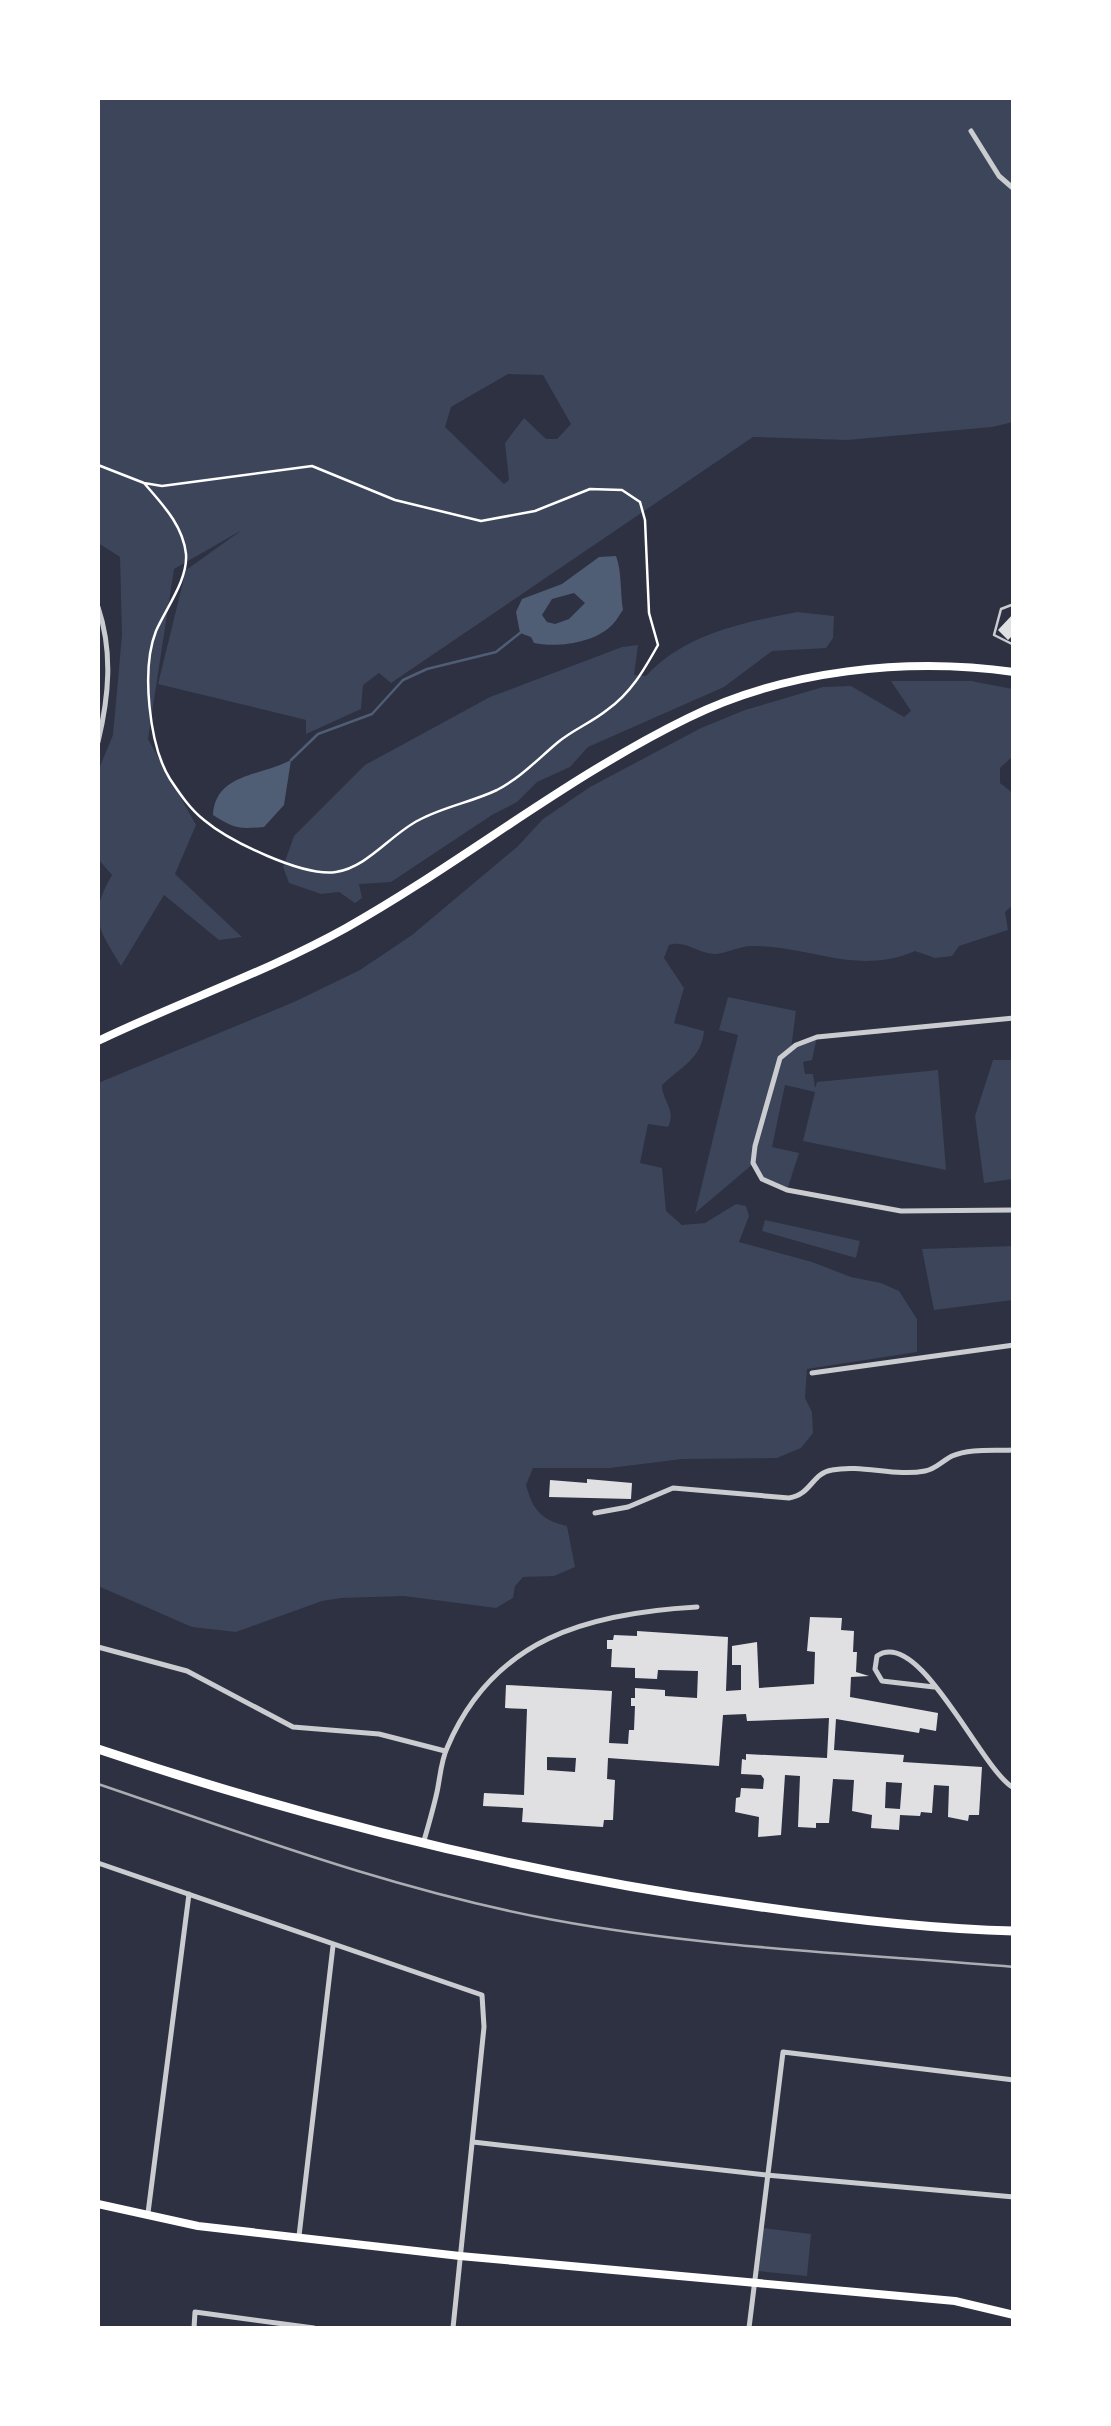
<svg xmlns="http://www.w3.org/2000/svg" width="1111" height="2426" font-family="'Alegreya Sans',sans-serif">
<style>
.green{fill:#3c4559;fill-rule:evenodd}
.water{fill:#4f5d75;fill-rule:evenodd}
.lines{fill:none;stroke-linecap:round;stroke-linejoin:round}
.stream{stroke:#4f5d75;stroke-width:2.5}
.building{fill:#e0e0e3;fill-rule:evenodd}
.path{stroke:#fff;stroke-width:2.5}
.service{stroke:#caccd0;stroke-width:2.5}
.minor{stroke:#caccd0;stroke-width:5}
.secondary{stroke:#fff;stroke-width:8}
.primary{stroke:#fff;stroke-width:9}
.rail{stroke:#abadb3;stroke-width:2.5}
</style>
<rect width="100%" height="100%" fill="#2d3142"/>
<!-- green -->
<path class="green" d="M98,98H1013V422L992,427L847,440L753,437L391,683L379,673L363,685L361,709L306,734V720L158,684L186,570L242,530L174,569L148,739L196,825L175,874L242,937L219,940L164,895L121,966C98,928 88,916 112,875L98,859V771L113,735L122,635L120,557L98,543ZM508,374L543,375L571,424L557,439H546L524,418L505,443L509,480L504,484L445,427L451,407Z
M797,612L834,616L833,638L826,648L772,651L724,687L588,747L570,767L537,782L517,802L492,815L391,882L359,884L362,898L355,903L339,892L321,894L289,883L283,867L294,836L365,765L490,697L622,647L638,645L634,675L646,676C686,633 743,623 797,612Z
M891,681H971L1013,689V751L1012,757L1000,768V783L1014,794V904L1005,912L1008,930L959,946L952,956L935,958L915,951C857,976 811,946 752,946C739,946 726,954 714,954C696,953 686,940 669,945L664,958L684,988L674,1023L704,1031C702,1058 681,1067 662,1085C662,1101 677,1110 668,1127L648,1124L640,1163L662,1168L666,1211L682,1225L705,1223L736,1204L746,1206L749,1216L739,1242L812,1262L851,1277L881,1283L899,1291L917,1319V1352L807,1369L805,1398L812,1412L813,1433L801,1448L777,1458L682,1459L610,1468H533L526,1485C533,1510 541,1520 567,1526L575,1567L554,1576L523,1577L515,1586L513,1598L496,1608L404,1596L341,1598L322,1601L236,1632L192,1627L98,1586V1083L294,1002L360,970L412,935L517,847L543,819L590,787L701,728L745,710L823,687L851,686L904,717L911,711Z
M728,997L796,1011L791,1049L817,1037L812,1060L803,1062L805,1074H813L815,1088L817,1082L938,1070L946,1170L803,1141L815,1092L785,1085L772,1147L799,1153L787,1190L762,1179L753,1164L695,1213L738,1035L719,1030Z
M993,1060H1013V1179L984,1183L975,1116Z
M765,1220L860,1241L856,1258L762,1231Z
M1013,1246V1300L934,1310L922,1249Z
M763,2228L811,2234L807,2276L758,2271Z"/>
<!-- water -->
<path class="water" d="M616,556C622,571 620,592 623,610C619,615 617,620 613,624C596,643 557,648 534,643L531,637L520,633L516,612L522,599L562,584L599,557ZM574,593L585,603L569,619L555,624L547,622L542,615L552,599Z
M291,760L284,805L264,827C238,829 235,829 213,815C215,773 262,776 291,760Z"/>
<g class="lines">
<!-- stream -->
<path class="stream" d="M291,760L318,734L372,714L403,680L427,669L496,652L520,633"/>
</g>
<!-- building -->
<path class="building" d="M1014,613V634L1008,640L998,630Z
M587,1479L632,1483L631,1499L549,1497L550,1480L587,1483Z
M810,1617L842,1618L841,1630L854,1631L853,1652H857L856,1672L869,1676L851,1677L850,1697L938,1713L936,1731L920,1728L919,1733L836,1719L834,1750L904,1755L903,1762L982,1767L979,1815H969L968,1821L948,1817L949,1786L934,1785L932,1813L921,1812L920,1816L900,1815L899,1830L871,1828L872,1815L852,1811L854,1780L833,1779L829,1823H816V1828L798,1827L800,1776L785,1775L781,1835L758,1837L759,1817L735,1812L736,1798L740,1797L741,1788L763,1789L764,1779L761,1775L741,1774L742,1759L746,1760V1754L827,1758L829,1718L747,1721L746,1714L723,1715L719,1766L608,1758L607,1779L615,1780L613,1820H604L603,1827L522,1822L523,1808L483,1806L484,1793L524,1795L527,1709L505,1708L506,1685L612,1691L609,1743L628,1744L629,1730H634L635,1706H631V1698H635V1688L665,1690V1696L697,1698L698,1671L658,1670L657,1679L635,1678V1668L611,1667L612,1649H607V1640H613L614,1635L637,1636V1631L728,1637L726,1691L741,1690V1665H732V1646L757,1642L759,1688L814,1684L815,1652L807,1651ZM547,1757L576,1758L575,1772L547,1770ZM886,1782L902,1783L900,1809L885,1808Z"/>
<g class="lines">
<!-- path -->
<path class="path" d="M98,465L144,483L162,486L312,466L395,500L481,521L535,511L590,489L622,490L640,502L645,520L649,613L658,645C644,670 631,693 607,710C591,723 572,730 557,743C537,760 520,778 497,790C472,802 443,807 419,820C391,834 368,867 336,872C303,877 229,841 204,820C190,809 180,794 170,779C149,745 141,669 156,631C166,608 188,580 186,554C183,525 162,504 144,483"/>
<!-- service -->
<path class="service" d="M1014,604L1001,609L994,635L1014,645"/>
<!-- minor -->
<path class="minor" d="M971,131L999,176L1014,189
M98,607C113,652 109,696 98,742
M1014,1018L817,1037L796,1045L780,1058L755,1146L753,1163L762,1179L787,1190L901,1211L1014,1210
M812,1373L1014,1345
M595,1513L628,1507L673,1488L789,1498C811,1495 812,1473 832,1470C862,1464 895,1477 925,1471C936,1469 942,1461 952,1456C970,1448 994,1451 1014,1450
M98,1647L187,1671L293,1727L379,1734L445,1751
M934,1687L882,1681L875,1669L877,1656C920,1626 982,1772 1014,1788
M423,1844C428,1827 433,1810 437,1792C440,1778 441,1761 447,1748C493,1638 589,1613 697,1607
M98,1863L482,1995L484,2027L453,2328
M473,2142L766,2175L1014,2197
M148,2213L189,1894
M299,2236L333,1946
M194,2328L195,2312L314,2328
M749,2328L783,2052L1014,2080"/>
<!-- secondary -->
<path class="secondary" d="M98,1041C179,1002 267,972 346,928C463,862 567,777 688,718C785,670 907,657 1014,672
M98,2204L198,2226L460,2256L955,2301L1014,2315"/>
<!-- primary -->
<path class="primary" d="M98,1749C309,1820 527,1874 748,1905C836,1918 925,1929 1014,1931"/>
<!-- rail -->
<path class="rail" d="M98,1784C248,1835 397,1891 554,1920C705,1948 861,1954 1014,1967"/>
</g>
<!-- border -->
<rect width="1111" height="2426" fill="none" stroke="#ffffff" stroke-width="200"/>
</svg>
